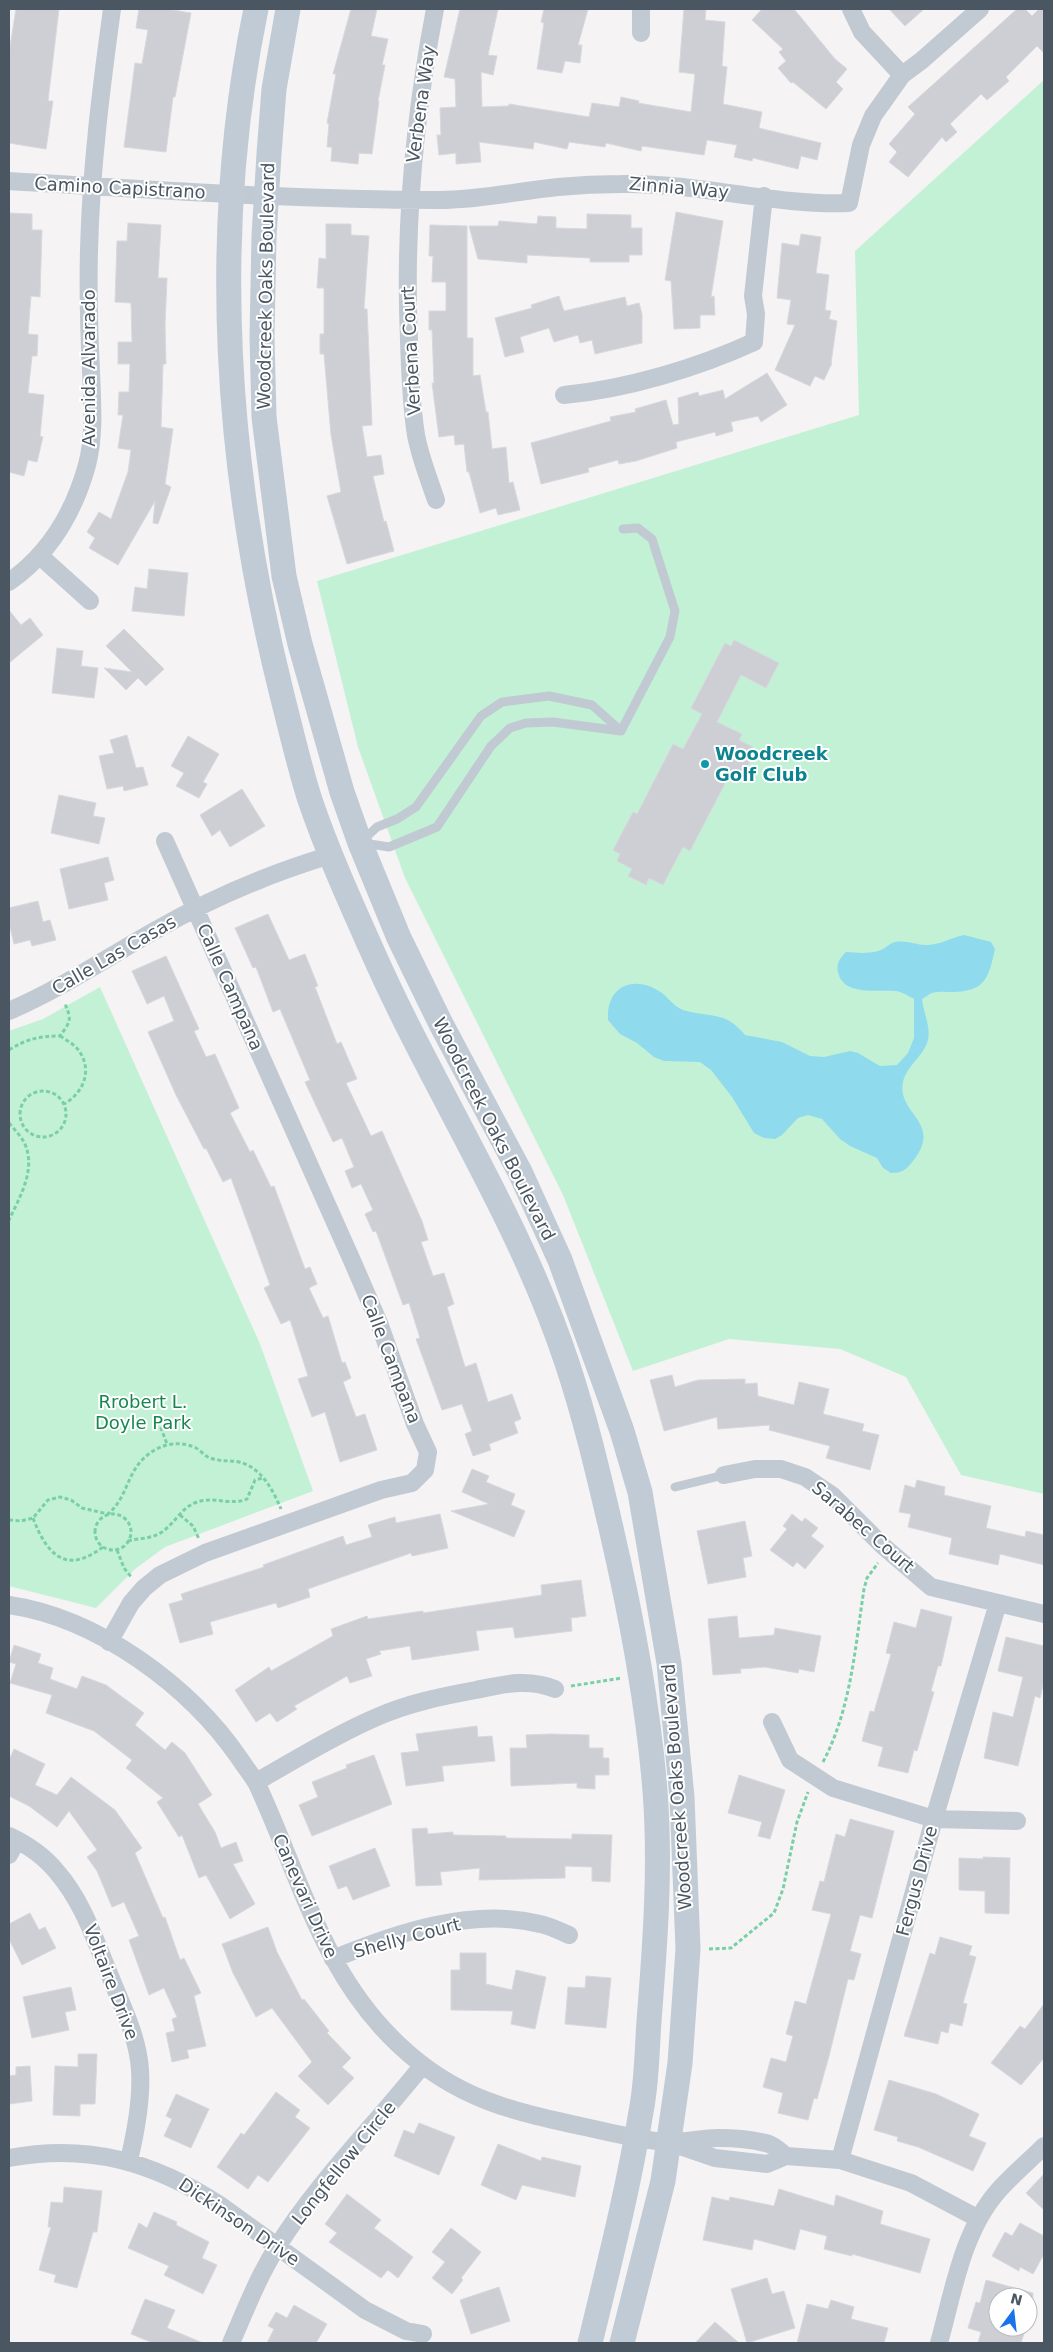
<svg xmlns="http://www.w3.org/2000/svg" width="1053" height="2352" font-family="'DejaVu Sans',sans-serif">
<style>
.green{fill:#c3f1d5}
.water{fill:#90daee}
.building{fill:#cdcfd5;stroke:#d7d9de}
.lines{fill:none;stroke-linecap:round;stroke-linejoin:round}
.path{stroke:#7ad0a6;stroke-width:3;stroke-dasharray:4 2.5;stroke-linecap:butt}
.service{stroke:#c1cad2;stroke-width:9}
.minor{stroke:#c1cad2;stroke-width:18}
.secondary{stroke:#c1cbd6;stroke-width:25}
.culture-dot{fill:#0f9aa8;stroke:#fff;stroke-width:2}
.labels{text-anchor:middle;stroke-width:4;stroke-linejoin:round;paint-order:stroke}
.street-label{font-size:18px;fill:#4a5661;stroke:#fff}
.culture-label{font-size:18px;font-weight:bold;fill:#0d838f;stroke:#fff;text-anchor:start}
.park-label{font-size:18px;fill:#17864f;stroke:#fff}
</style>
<rect width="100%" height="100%" fill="#f5f3f3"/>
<!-- green -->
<path class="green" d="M1044,80V1494L961,1475L906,1377L840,1349L729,1339L633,1371L563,1195L405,878L358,747L317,581L859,415L855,251Z
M100,987L260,1344L313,1491L165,1547L135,1569L96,1608L9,1586V1031L43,1019Z"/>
<!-- water -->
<path class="water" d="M964,935L991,942L995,949C988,980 985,991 952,992C946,992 937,991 932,993C929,994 926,997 922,999C923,1011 931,1027 928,1040C924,1056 907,1065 903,1082C896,1114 944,1122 913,1161C906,1170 902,1173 891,1173L883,1168L877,1158L850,1146L840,1139L822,1119L808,1115L798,1118L782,1135L775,1139L764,1138L754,1133L732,1097L711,1070L700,1062L664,1061L654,1057L637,1043L620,1034L608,1020C606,985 635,974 662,993C670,999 673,1006 683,1010C709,1018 725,1010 745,1035L782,1042L810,1056L824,1057L850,1051L858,1053L880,1066L897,1065L908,1053L914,1038V999C909,996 902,992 896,991C879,989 843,997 838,972C836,964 840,958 846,952C859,953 870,954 881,950C886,948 890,943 895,942C906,940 916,945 926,945C940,945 950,938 964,935Z"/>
<!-- building -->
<path class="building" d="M16,9H59L48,101H53L46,149L9,143V53Z
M139,9H167L191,13L175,97H173L166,152L124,147L135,63L142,64L148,30L136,28Z
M351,9H377L371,36L388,39L382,65H385L378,101H379L372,154L359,153L358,164L331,161L332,147H327L329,124L327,123L336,74H333Z
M460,9H498L488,55L497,56L493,75L481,72L482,107L509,106V104L589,117L592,103L619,107L621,97L639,101L638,103L691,112L695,74L679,72L684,9H706L705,20L725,22L722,66L727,67L723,104L762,112L759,128L821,143L817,160L801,156L798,169L753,158L752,161L734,157L737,145L707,140L704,155L642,146L641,151L606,143L605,147L569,142L567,149L534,142L533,149L479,142L481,162L456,164V153L439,155L437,135H441L440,108L456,107L455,79L444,77Z
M544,9H588L578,45H582L580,63L565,61L562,73L537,69L544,23L541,22Z
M762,9H794L835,59L847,69L836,82L843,89L826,109L793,82L791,83L778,68L786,61L779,52L783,49L752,20Z
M889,9H924L905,26Z
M1017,9H1025L1032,16L1039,9H1044V53L1037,46L1006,77L1009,81L987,100L981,94L950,124L957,132L946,142L942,137L908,177L889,162L897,152L889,144L915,114L908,107Z
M676,212L723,221L711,297L714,296L715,315H700V328L674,329L671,281L665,280Z
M9,213L32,214V230H42L40,297L31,296L28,334L38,335L37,356H32L28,393L44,395L40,436L43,437L37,462L28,460L24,476L9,472Z
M587,214L631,215V228H642V255H629V262H590V258L527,255V263L478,259L469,226H498L499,221L537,224L538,216L556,217V228L587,229Z
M128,223L161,225L158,278H167L165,325L166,364H163L161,427L173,429L165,484L171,487L158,524L153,523L155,501L118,565L89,548L95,538L87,532L99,512L111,519L128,472L131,450L118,448L123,415H118L119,392H129L130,364H118V342H132L131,303L115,302L117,241H127Z
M326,224H351V235L369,236L364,309H367L372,425L362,426L367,457L381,455L384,474L373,476L384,522L386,521L394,551L347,564L327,496L341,492L331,435L324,354H320V334H324V288H317L319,258L326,259Z
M430,225L467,226V338H473V376L480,375L486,412H488L492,449L506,447L509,483L513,482L520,510L498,515L496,508L480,513L469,472H467L464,444L455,445L454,435L439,437L432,383H434L432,330H429V311H446V282H432L433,256H429Z
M801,234L821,237L816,273L829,275L825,310L831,311L829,319L837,321L831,363H832L824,380L815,376L810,386L775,370L795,325L787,324L791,300L777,298L782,243L799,246Z
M559,296L564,311L625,297L627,306L639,303L642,314V343L595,354L592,340L580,343L578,335L554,342L549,328L520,337L524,352L505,357L495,318L532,308L531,305Z
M767,373L787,405L761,422L758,416L731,422L733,431L716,436L715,432L676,442L677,448L636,461L619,464L618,460L588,468L589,472L541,484L531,443L611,421L610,417L636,412L635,409L666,400L673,425L679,424L678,398L698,392L699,396L723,390L725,399Z
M149,569L188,573L184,616L132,611L135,587L147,589Z
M9,610L21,625L30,618L43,635L9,663Z
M124,629L164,669L146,686L138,678L126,690L104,668L132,672L106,646Z
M734,640L779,663L766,688L741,675L717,722L742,734L739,740L753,747L749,755L753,756L742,778L731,772L690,851L683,847L663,885L649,878L646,885L628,876L632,869L617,861L620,854L613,850L633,812L637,814L673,744L683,749L702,714L691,708L725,643L731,646Z
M57,648L83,651L81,666L98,668L94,698L52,693Z
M127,735L136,768L143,767L148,785L124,791L123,786L107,789L99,756L114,753L110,740Z
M188,736L219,754L203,782L207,784L199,798L176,786L184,773L171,766Z
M242,789L265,826L230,847L220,830L212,836L200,815Z
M59,795L96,803L93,816L105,818L99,844L51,833Z
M108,857L114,880L104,883L108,900L69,909L60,869Z
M38,901L43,922L50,920L56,940L32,946L30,940L14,944L9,923V908Z
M268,914L289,960L305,954L318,986L315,987L337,1044L341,1042L357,1079L346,1083L371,1136L382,1131L422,1221L428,1240L421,1242L433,1276L444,1273L454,1304L447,1307L465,1367L476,1363L488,1402L512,1394L521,1419L514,1422L518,1433L489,1444L491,1450L473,1456L465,1434L472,1431L462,1404L442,1410L416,1339L420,1338L409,1303L403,1305L376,1231L373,1232L365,1214L373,1210L361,1184L352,1188L345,1171L354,1167L342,1138L333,1142L305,1082L310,1080L280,1009L273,1012L256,967L253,968L235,928Z
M166,956L199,1029L194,1031L206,1057L215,1054L239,1108L230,1113L250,1152L253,1150L271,1187L274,1186L305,1269L310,1267L317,1284L309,1288L323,1318L328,1316L342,1363L345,1362L351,1378L343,1382L356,1417L365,1414L377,1450L340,1462L325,1412L312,1417L298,1379L308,1376L290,1320L281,1324L264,1288L270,1285L231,1178L223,1182L206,1148L204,1149L176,1095L148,1032L174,1021L164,996L147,1004L132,971Z
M672,1375L675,1387L698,1380L745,1379V1384L757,1383L758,1396L794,1405L799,1382L829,1389L823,1414L864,1424L862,1431L879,1435L870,1470L826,1458L830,1446L769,1430L770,1425L718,1429L717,1417L664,1431L650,1380Z
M472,1469L489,1476L486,1482L515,1494L511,1505L525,1511L514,1537L451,1511L489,1504L462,1492Z
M917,1480L945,1487L944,1495L991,1506L986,1528L1025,1537L1026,1531L1044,1535V1565L1000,1554L998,1565L949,1554L952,1538L908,1527L911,1514L899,1512L905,1485L915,1488Z
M440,1514L448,1548L412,1556L411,1553L356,1572L308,1589L310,1597L278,1608L276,1603L210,1622L213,1634L180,1643L169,1604L183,1600L181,1594L264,1567L263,1565L343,1536L346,1545L372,1537L368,1525L395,1517L396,1523Z
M792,1514L802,1522L805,1518L818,1528L811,1536L824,1546L805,1569L797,1562L793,1567L770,1550L787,1529L783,1526Z
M745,1521L752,1556L743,1558L746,1577L708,1584L697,1531Z
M581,1580L586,1616L571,1618L572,1631L515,1638L513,1627L476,1631L479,1650L412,1660L410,1646L379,1651L381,1654L366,1659L372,1676L350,1683L347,1676L294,1706L297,1709L277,1722L270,1713L256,1722L235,1690L269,1667L271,1671L333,1636L331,1629L367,1616L368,1619L423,1611V1613L542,1595L541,1585Z
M921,1609L952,1617L941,1666H938L931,1691L934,1692L917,1751L914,1750L908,1773L878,1766L883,1747L862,1741L870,1711L874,1712L891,1654L886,1653L894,1622L916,1628Z
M737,1616L739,1638L774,1635L775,1628L821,1636L814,1672L799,1669L798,1673L765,1667L740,1669L741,1673L713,1675L708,1619Z
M1006,1637L1044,1646V1681L1040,1698L1035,1696L1018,1766L984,1758L993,1712L1013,1717L1023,1677L998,1671Z
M14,1645L41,1654L38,1663L53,1668L50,1679L77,1689L82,1676L106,1685L144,1713L135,1725L165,1750L172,1742L185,1753L212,1795L198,1804L215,1832L221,1848L236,1842L243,1861L233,1864L255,1904L230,1919L206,1875L199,1878L182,1835L179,1837L157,1802L163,1798L126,1768L132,1760L94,1731L46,1713L52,1695L10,1683L16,1664L9,1662Z
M477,1726L478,1737L492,1736L495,1761L442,1766L444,1781L406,1786L401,1753L419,1751L416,1734Z
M550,1734L589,1735V1748H603V1758H609V1775H595V1789L577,1788V1783L511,1786L510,1748H527L526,1735Z
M14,1749L45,1764L35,1785L57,1795L71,1777L115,1810L142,1848L135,1853L163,1918L165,1917L180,1960L184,1958L201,1993L194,1996L206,2046L187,2050L189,2058L172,2062L166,2033L175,2031L172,2019L177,2017L164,1988L149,1995L129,1940L139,1936L124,1902L112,1907L97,1871L87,1857L97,1850L69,1811L57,1827L29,1806L9,1796V1760Z
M374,1755L392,1804L312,1836L299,1805L318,1797L312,1782L347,1768L346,1765Z
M739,1775L785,1790L770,1839L758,1836L762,1822L728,1813Z
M850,1819L894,1831L872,1918L860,1915L850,1951L861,1954L854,1980L848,1979L829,2056L817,2099L814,2098L808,2120L778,2113L783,2093L763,2087L771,2058L786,2062L793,2036L786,2034L795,2001L806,2004L831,1914L812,1910L820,1881L824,1882L836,1834L845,1837Z
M427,1828L428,1834L453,1832V1835L506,1836V1838L572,1839V1834L612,1835L610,1882L592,1881V1867L565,1866V1878L479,1880L480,1868L440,1872L442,1885L416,1886L412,1829Z
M375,1848L390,1886L353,1900L347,1886L338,1889L329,1866Z
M983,1857L1010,1858L1009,1914L985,1913V1891L959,1890V1858L983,1859Z
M30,1913L39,1930L45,1927L56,1948L22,1965L9,1939V1924Z
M268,1927L277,1952L302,2000L304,1999L329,2031L327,2033L351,2058L342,2067L354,2078L328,2105L298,2076L312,2062L272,2008L256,2017L233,1973L222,1944Z
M940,1937L972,1946L969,1955L976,1957L963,2003L967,2004L962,2026L950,2023L948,2033L941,2031L938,2044L904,2036L930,1953L935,1955Z
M460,1953H486V1984L512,1990L516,1970L546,1977L535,2029L511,2024L513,2011L451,2010V1970H460Z
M586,1976L611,1978L606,2028L565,2024L568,1987L585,1988Z
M71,1987L76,2010L65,2012L69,2030L32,2038L23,1997Z
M1044,2004V2058L1021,2085L991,2063L1020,2026L1025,2029Z
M78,2054H97L95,2104H80V2116L53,2115L55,2066L78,2067Z
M30,2066L32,2101L9,2104V2076L16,2075V2067Z
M889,2080L936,2094L979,2114L969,2136L986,2143L973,2171L918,2147L897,2141L898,2137L874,2130Z
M276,2092L300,2110L295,2117L310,2128L268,2182L258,2175L248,2189L217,2167L241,2133L244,2135Z
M176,2094L209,2109L191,2148L164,2136L172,2119L166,2116Z
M419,2123L455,2137L439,2175L394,2156L404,2130L414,2134Z
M498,2144L541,2161L542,2157L581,2166L575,2197L522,2185L516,2200L481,2185Z
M1044,2174V2210L1026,2193Z
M64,2187L102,2191L97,2232H93L77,2288L54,2282L56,2275L39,2270L51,2227H48L51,2202L63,2203Z
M779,2189L834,2206L836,2195L883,2211L880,2224L930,2239L920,2273L852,2254V2256L824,2249L827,2236L800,2229L795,2250L754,2239L752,2250L703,2240L712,2197L729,2201L730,2197L774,2206Z
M347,2194L381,2220L374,2228L413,2257L398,2278L388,2270L381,2278L329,2242L337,2233L325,2224Z
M154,2212L177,2222L176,2225L209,2242L202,2258L217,2265L203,2294L164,2275L169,2266L128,2248L139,2223L147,2228Z
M1020,2223L1044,2236V2254L1033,2274L1020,2267L1019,2271L992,2256L1005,2232L1012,2236Z
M451,2228L481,2252L461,2278L463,2280L452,2294L432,2278L445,2262L432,2252Z
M767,2278L772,2294L784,2291L795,2328L747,2343L731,2289Z
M986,2280L1033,2293V2297H998V2327H1026L1021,2343H978L981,2332L968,2328L976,2302L980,2303Z
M499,2287L510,2321L471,2334L460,2300Z
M145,2299L175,2310L167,2328L203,2343H153L131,2334Z
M831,2300L854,2307L851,2319L888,2328L884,2343H797L807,2304L828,2309Z
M294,2305L327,2324L316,2343H267L274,2329L268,2326L276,2312L287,2318Z
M715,2322L739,2343H695Z"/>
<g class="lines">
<!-- path -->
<path class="path" d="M60,1036C68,1041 77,1046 81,1054C92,1073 82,1094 64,1104
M9,1050C26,1039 40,1036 60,1036C64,1030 71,1023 69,1015C68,1009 65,1009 66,1002
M20 1114a23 23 0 1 1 46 0a23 23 0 1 1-46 0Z
M9,1123C14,1129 20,1135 24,1142C37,1168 20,1197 9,1220
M156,1415L167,1444
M95 1532a18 18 0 1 1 36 0a18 18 0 1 1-36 0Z
M180,1515L193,1526L199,1539
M33,1518C47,1555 66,1575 103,1547
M9,1520L21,1521L33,1518L48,1500L60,1497L71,1500L82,1508L108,1514C127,1498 126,1476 143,1459C157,1445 177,1439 196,1448C200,1450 204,1455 208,1457C219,1462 228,1460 239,1462C261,1467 273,1490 281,1509
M128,1541C139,1538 152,1539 162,1532C175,1523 182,1507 197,1502C214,1496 231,1506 247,1499L255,1480L263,1478
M117,1550L124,1568L132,1578
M571,1686L622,1678
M823,1762C851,1709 855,1648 864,1589L867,1578L878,1563
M709,1949L731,1948L774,1913L783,1889L797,1822L808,1792"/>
<!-- service -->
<path class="service" d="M621,731L670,637L675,611L652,539L638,528L623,529
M362,841L377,827L397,819L416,807L481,716L502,702L549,696L592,705L621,731
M363,843L389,847L437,827L491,746L510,728L526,723L553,722L621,731
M675,1487L724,1475"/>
<!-- minor -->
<path class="minor" d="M435,9C414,119 404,228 409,340C410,372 411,404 416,435C420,457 429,479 436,500
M641,9V33
M851,9L862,32L902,75
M9,181C152,190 296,200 440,200C480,200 518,191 558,187C579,185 600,184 621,184C698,182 773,206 849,203L861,145L873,116L902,75L921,61L980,9
M564,395C627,389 697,368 754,342L756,314L753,296L764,196
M40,556L90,601
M9,582C49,554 74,512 87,465C95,435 92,402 91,371C89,331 88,290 89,250C91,169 101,89 112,9
M9,1011C62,988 106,958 156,930C210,899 271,873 331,855
M724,1475L755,1469H781L805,1477L833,1496L883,1546L931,1587L1044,1614
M9,1605C98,1618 190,1686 240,1759C245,1767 252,1775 257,1784C300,1876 322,1973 399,2045C456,2099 511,2111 585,2127C612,2133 639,2140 666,2142C684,2143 701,2138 718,2138C733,2138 755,2140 769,2144C775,2146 781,2152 786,2156
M109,1642L131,1603L144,1588L160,1575L205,1553L381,1490L412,1483L425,1470L428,1452L415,1424L379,1323L354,1265L165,841
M772,1722L790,1760L833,1788L934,1819L1017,1821
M256,1782C295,1760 335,1735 377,1717C409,1703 443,1696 476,1690C504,1684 528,1678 555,1689
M9,1836C26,1844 45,1857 57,1872C83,1902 95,1940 110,1976C122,2006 138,2037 140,2070C142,2100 136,2131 129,2160
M9,1855L17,1840
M333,1959C396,1933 472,1907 540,1924C550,1926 560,1931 569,1935
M674,2144L715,2158L767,2164L786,2156L840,2160L911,2183L979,2219
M9,2158C89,2143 153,2162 220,2205L365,2310L406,2331L423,2334
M840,2160L934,1819L998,1603
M231,2343C245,2311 258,2277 277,2247C318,2182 374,2126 422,2066
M939,2343C953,2293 962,2232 998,2191C1012,2175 1029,2161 1044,2146"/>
<!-- secondary -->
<path class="secondary" d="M256,9C209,235 226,472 282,695C291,730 299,766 310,800C327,850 349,899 370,946C432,1088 518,1215 567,1363C585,1417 598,1472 611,1528C631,1614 648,1702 655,1791C661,1867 655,1945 649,2021C647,2049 647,2078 642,2106C629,2186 609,2265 590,2343
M288,9L274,89L269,154L264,236L262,337L264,417L284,576L300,644L342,792L360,843L399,938L441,1024L520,1172L560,1260L622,1431L640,1492L669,1663L682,1797L688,1949L680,2063L663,2181L622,2343"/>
</g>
<!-- markers -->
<circle class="culture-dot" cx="705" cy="764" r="5"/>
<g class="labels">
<!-- street labels -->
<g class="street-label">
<text transform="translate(421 104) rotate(-82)" y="6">Verbena Way</text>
<text transform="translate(120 188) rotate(3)" y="6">Camino Capistrano</text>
<text transform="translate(679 188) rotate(5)" y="6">Zinnia Way</text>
<text transform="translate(266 286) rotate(-89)" y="6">Woodcreek Oaks Boulevard</text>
<text transform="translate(411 351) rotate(-93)" y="6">Verbena Court</text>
<text transform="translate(89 368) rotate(-90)" y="6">Avenida Alvarado</text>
<text transform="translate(114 955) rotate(-30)" y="6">Calle Las Casas</text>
<text transform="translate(230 987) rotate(66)" y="6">Calle Campana</text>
<text transform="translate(494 1129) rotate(63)" y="6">Woodcreek Oaks Boulevard</text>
<text transform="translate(391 1359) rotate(69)" y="6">Calle Campana</text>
<text transform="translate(863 1527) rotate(41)" y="6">Sarabec Court</text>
<text transform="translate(677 1787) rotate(-94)" y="6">Woodcreek Oaks Boulevard</text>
<text transform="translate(917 1881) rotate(-75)" y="6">Fergus Drive</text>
<text transform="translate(305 1896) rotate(66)" y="6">Canevari Drive</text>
<text transform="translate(407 1938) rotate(-15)" y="6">Shelly Court</text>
<text transform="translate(111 1982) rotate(69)" y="6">Voltaire Drive</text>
<text transform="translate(344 2163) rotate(-51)" y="6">Longfellow Circle</text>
<text transform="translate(239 2222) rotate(34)" y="6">Dickinson Drive</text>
</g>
<!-- culture labels -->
<g class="culture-label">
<text x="715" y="760">Woodcreek<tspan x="715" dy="21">Golf Club</tspan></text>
</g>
<!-- park labels -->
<g class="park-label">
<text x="143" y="1408">Rrobert L.<tspan x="143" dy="21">Doyle Park</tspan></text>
</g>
</g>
<!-- border -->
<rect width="1053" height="2352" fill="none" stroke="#4a5661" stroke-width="20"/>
<!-- north arrow -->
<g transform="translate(1013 2312) rotate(15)"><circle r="24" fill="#ffffff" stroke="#b7bbc0"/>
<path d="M0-4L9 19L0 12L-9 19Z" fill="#1a73e8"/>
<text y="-8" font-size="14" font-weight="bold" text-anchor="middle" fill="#4a5661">N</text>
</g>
</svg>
